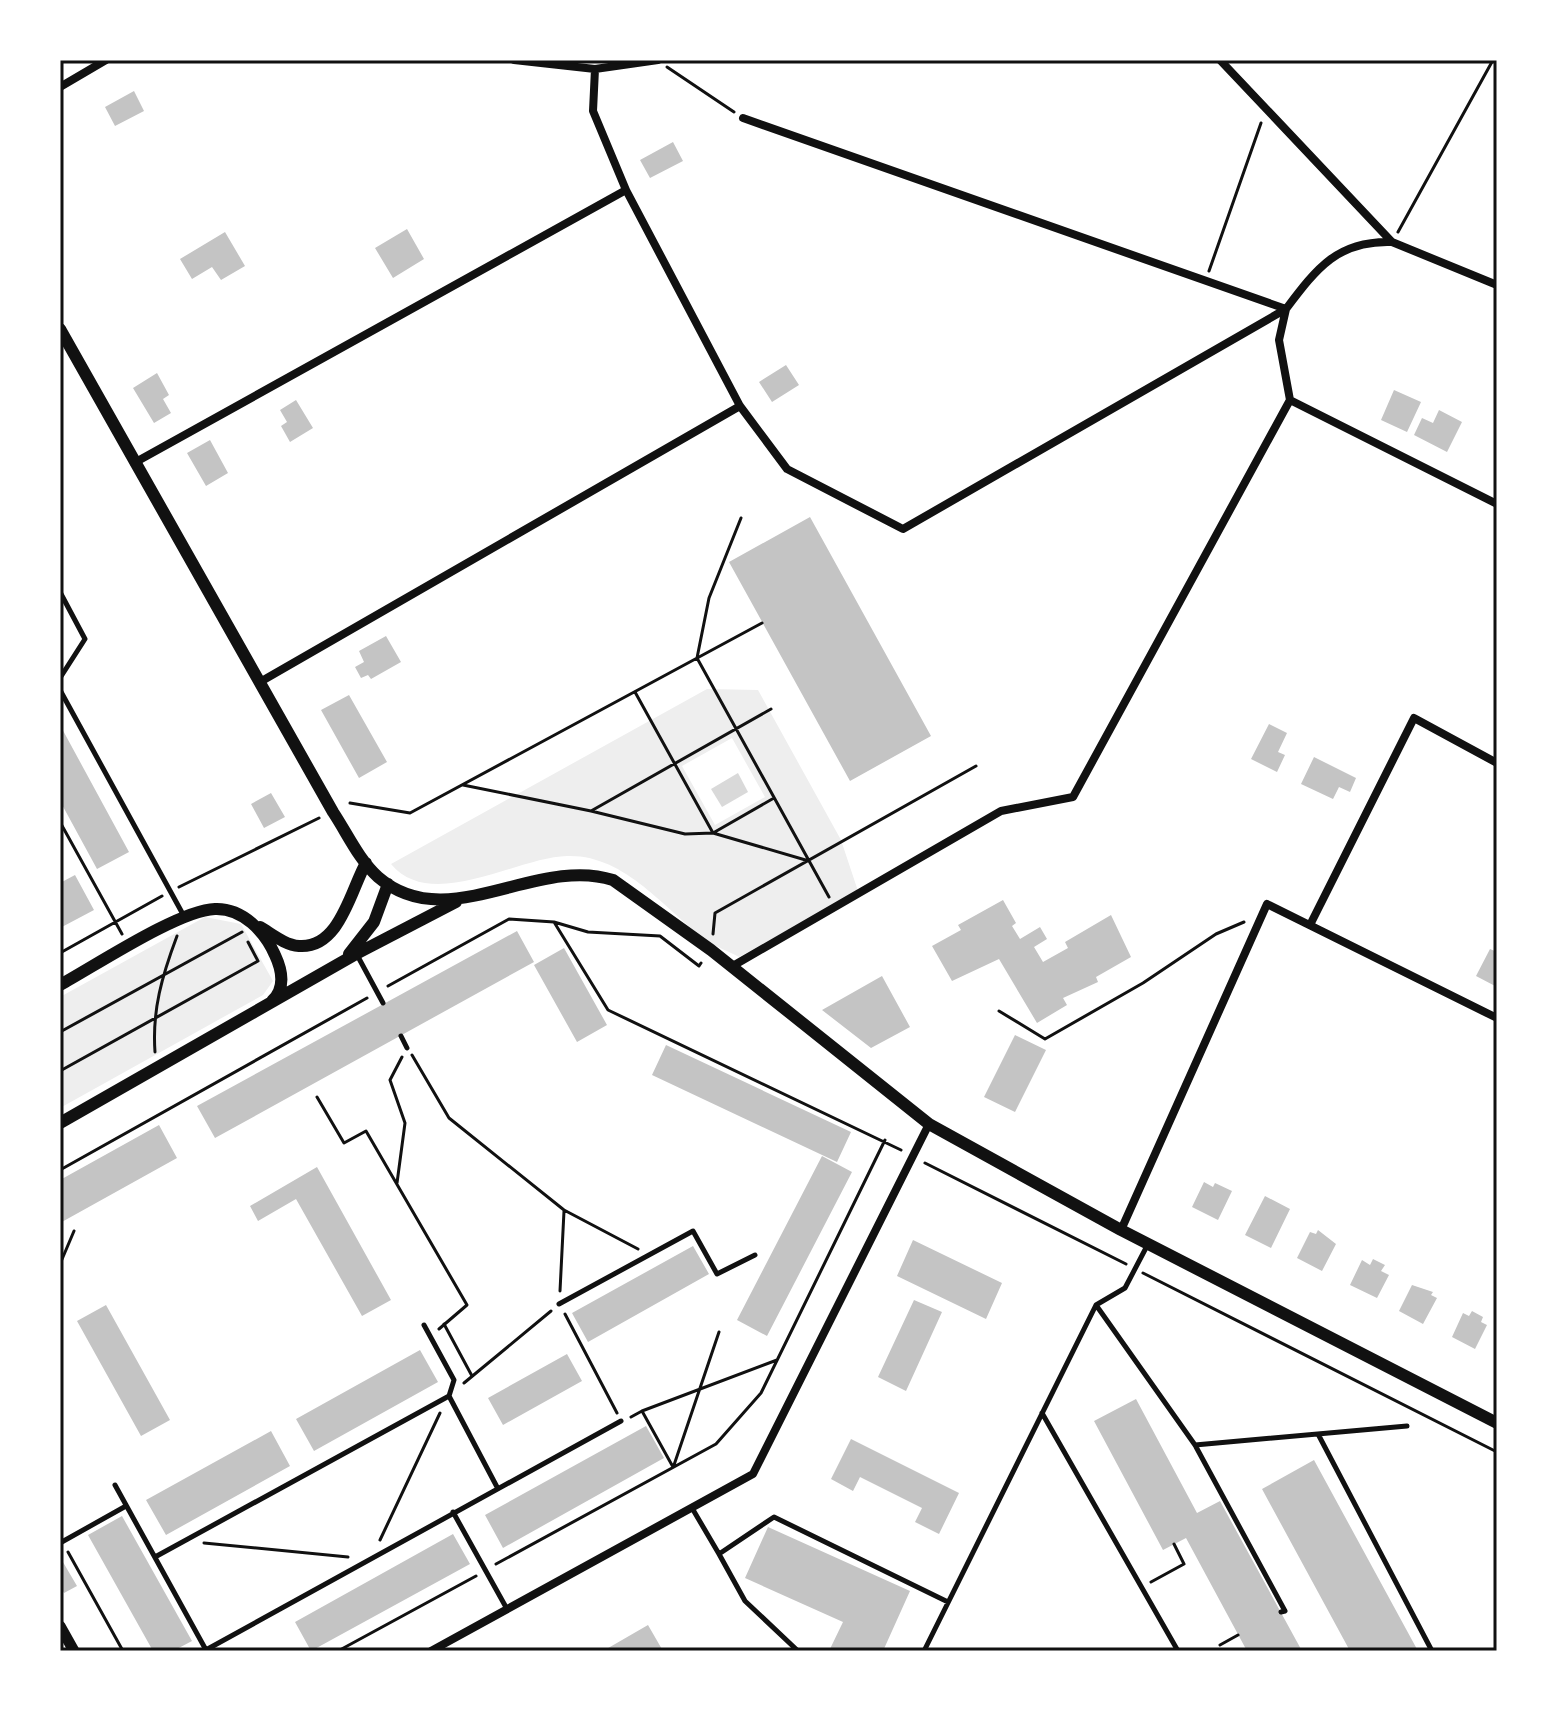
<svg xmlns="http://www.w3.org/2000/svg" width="1557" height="1711" font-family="'Alegreya Sans',sans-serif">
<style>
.green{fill:#eee;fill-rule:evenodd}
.water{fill:#d9d9d9}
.building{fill:#c4c4c4}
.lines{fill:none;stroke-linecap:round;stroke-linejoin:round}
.path{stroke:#111;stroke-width:3}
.service{stroke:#111;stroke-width:5}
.minor{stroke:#111;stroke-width:8}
.tertiary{stroke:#111;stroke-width:11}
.secondary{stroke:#111;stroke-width:12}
.neatline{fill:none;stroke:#111;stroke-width:3}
</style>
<rect width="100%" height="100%" fill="#fff"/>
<!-- green -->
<path class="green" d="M707,689L758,690L841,840L858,891L739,957C728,951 716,947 706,940C664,909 625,854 567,856C517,857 432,913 391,864ZM732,738L765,797L715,825L682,766Z
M205,917L241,924L273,981L263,995L60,1108V997Z"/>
<!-- water -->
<path class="water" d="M738,773L748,792L722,807L711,789Z"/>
<!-- building -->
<path class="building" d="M134,91L144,111L115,126L105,107Z
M673,142L683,161L650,178L640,160Z
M407,229L424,259L393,278L375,248Z
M225,232L245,266L221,280L212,267L192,279L180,259Z
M786,365L799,385L772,402L759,382Z
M157,373L169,395L163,399L171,413L154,423L133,388Z
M1394,390L1421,402L1407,432L1381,420Z
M296,400L313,428L290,442L281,426L287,422L280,410Z
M1439,410L1462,422L1447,452L1414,435L1422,418L1433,423Z
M210,440L228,473L206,486L187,453Z
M810,517L931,736L850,781L729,562Z
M386,636L401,662L371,679L368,675L361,678L355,667L364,662L359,651Z
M349,695L387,762L359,778L321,710Z
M1269,724L1287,733L1278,752L1285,755L1277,772L1251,759Z
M60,725L129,852L97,869L60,801Z
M1314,757L1356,778L1350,792L1339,787L1333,799L1301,784Z
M271,793L285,817L264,828L251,804Z
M75,875L94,910L60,928V883Z
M1003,900L1016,923L1012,926L1020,939L1040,927L1047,939L1034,947L1043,962L1068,948L1065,942L1111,915L1131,957L1096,977L1098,982L1063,998L1067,1005L1037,1023L999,959L952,981L932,946L961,930L958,925Z
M517,931L534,962L215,1138L197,1106Z
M564,948L607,1025L577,1042L534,965Z
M1490,949L1497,952V987L1476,976Z
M882,976L910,1027L871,1048L822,1010Z
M1015,1035L1046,1050L1015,1112L984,1097Z
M666,1045L851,1132L837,1162L652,1075Z
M159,1125L177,1158L60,1223V1180Z
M822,1156L852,1172L767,1336L737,1320Z
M317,1167L391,1300L362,1316L296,1199L258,1221L250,1206Z
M1204,1182L1213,1187L1215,1183L1232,1191L1218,1220L1192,1207Z
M1265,1196L1290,1209L1271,1248L1245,1235Z
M1318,1230L1336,1244L1322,1271L1297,1258L1310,1232L1316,1234Z
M913,1240L1002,1283L986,1319L897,1276Z
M693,1246L709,1274L588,1342L572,1313Z
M1373,1259L1385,1265L1381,1271L1389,1275L1377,1298L1350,1285L1362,1260L1370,1265Z
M1412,1285L1433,1292L1431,1295L1437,1298L1423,1324L1399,1311Z
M914,1300L942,1312L906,1391L878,1377Z
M106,1305L170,1420L141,1436L77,1321Z
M1472,1311L1483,1317L1481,1322L1487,1325L1475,1349L1452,1337L1463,1313L1469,1316Z
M420,1350L438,1382L314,1451L296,1419Z
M567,1354L582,1381L503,1425L488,1398Z
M1136,1399L1197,1513L1220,1501L1302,1651H1247L1186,1538L1163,1550L1094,1421Z
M646,1426L664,1458L503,1548L485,1515Z
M271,1431L290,1466L166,1535L146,1500Z
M851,1439L959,1493L939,1534L915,1522L922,1508L860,1477L853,1491L831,1479Z
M1314,1460L1418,1651H1350L1262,1489Z
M122,1516L192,1641L173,1651H153L88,1535Z
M768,1527L910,1591L883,1651H829L843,1622L745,1578Z
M453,1534L470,1564L311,1651L295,1622Z
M60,1557L77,1586L64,1593L60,1586Z
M648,1625L663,1651H603Z"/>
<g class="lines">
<!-- path -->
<path class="path" d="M667,67L734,112
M1398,232L1493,60
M1209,271L1261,123
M741,518L709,598L697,658L829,897
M635,692L713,833L774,798
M463,785L591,811L771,709
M350,803L410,813L762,623
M591,811L685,834L713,833L809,861
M60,822L122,934
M179,887L319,818
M554,922L608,1010L901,1150
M713,934L715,913L976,766
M60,953L162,896
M388,986L509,919L554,922L588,932L660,936L699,966L701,963
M999,1011L1045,1039L1143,983L1216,934L1244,922
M60,1032L242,932
M155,1052C152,1010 162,976 177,936
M412,1055L449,1118L564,1210L638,1249
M60,1071L258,961L248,942
M317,1097L344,1143L366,1131L467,1305L439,1329
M925,1163L1126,1264
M60,1170L367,998
M397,1183L405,1123L390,1080L402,1057
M60,1264L74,1231
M1143,1273L1497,1452
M560,1291L564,1211
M565,1314L617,1413
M444,1324L472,1376
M464,1383L551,1311
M642,1411L777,1360
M631,1417L642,1411L673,1467
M674,1465L719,1332
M380,1540L440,1413
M204,1543L348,1557
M68,1552L123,1651
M496,1564L716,1444L761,1393L885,1140
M1151,1582L1184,1564L1174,1544
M1220,1645L1238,1635
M338,1651L476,1576"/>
<!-- service -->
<path class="service" d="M60,592L85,639L60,678
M60,690L185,918
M356,953L383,1003
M401,1036L407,1048
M559,1304L693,1231L717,1274L755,1255
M1096,1305L1195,1445L1285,1611L1281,1612
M424,1325L454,1380L449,1396
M1042,1413L1178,1651
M1318,1434L1432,1651
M1195,1445L1407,1426
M115,1485L206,1650
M692,1508L719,1554L774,1517L948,1602
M453,1512L507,1609
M60,1543L126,1506
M719,1554L745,1601L798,1651
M155,1557L449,1396L497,1487
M204,1651L621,1421
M924,1651L1096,1305L1125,1288L1148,1244
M1207,1651H1210"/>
<!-- minor -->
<path class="minor" d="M514,60L595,69L658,60
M1220,60L1392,242L1497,285
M595,69L593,111L626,190L740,406L787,469L903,529L1286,309C1317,268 1338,240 1392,242
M60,87L106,60
M743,118L1286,309L1279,340L1290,400
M1290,400L1497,504
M134,463L626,190
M260,682L740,406
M1310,925L1414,718L1497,763
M731,967L1001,811L1073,797L1290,400
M1121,1230L1267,904L1497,1018
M431,1651L753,1474L929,1124"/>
<!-- tertiary -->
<path class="tertiary" d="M60,1626L74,1651"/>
<!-- secondary -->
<path class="secondary" d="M60,329L333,812C347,833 359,860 378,877C447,937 536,855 613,880L711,950L929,1124L1121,1230L1497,1423
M260,927C272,934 285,945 299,946C340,949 351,889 366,863
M349,954L374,922L388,884
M60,985C95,966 179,910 215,909C243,908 265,932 275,955C282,970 286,988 272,1001
M60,1123L356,954L456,902"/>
</g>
<!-- border -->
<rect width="1557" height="1711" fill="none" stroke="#ffffff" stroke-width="124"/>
<rect x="62" y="62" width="1433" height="1587" class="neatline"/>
</svg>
